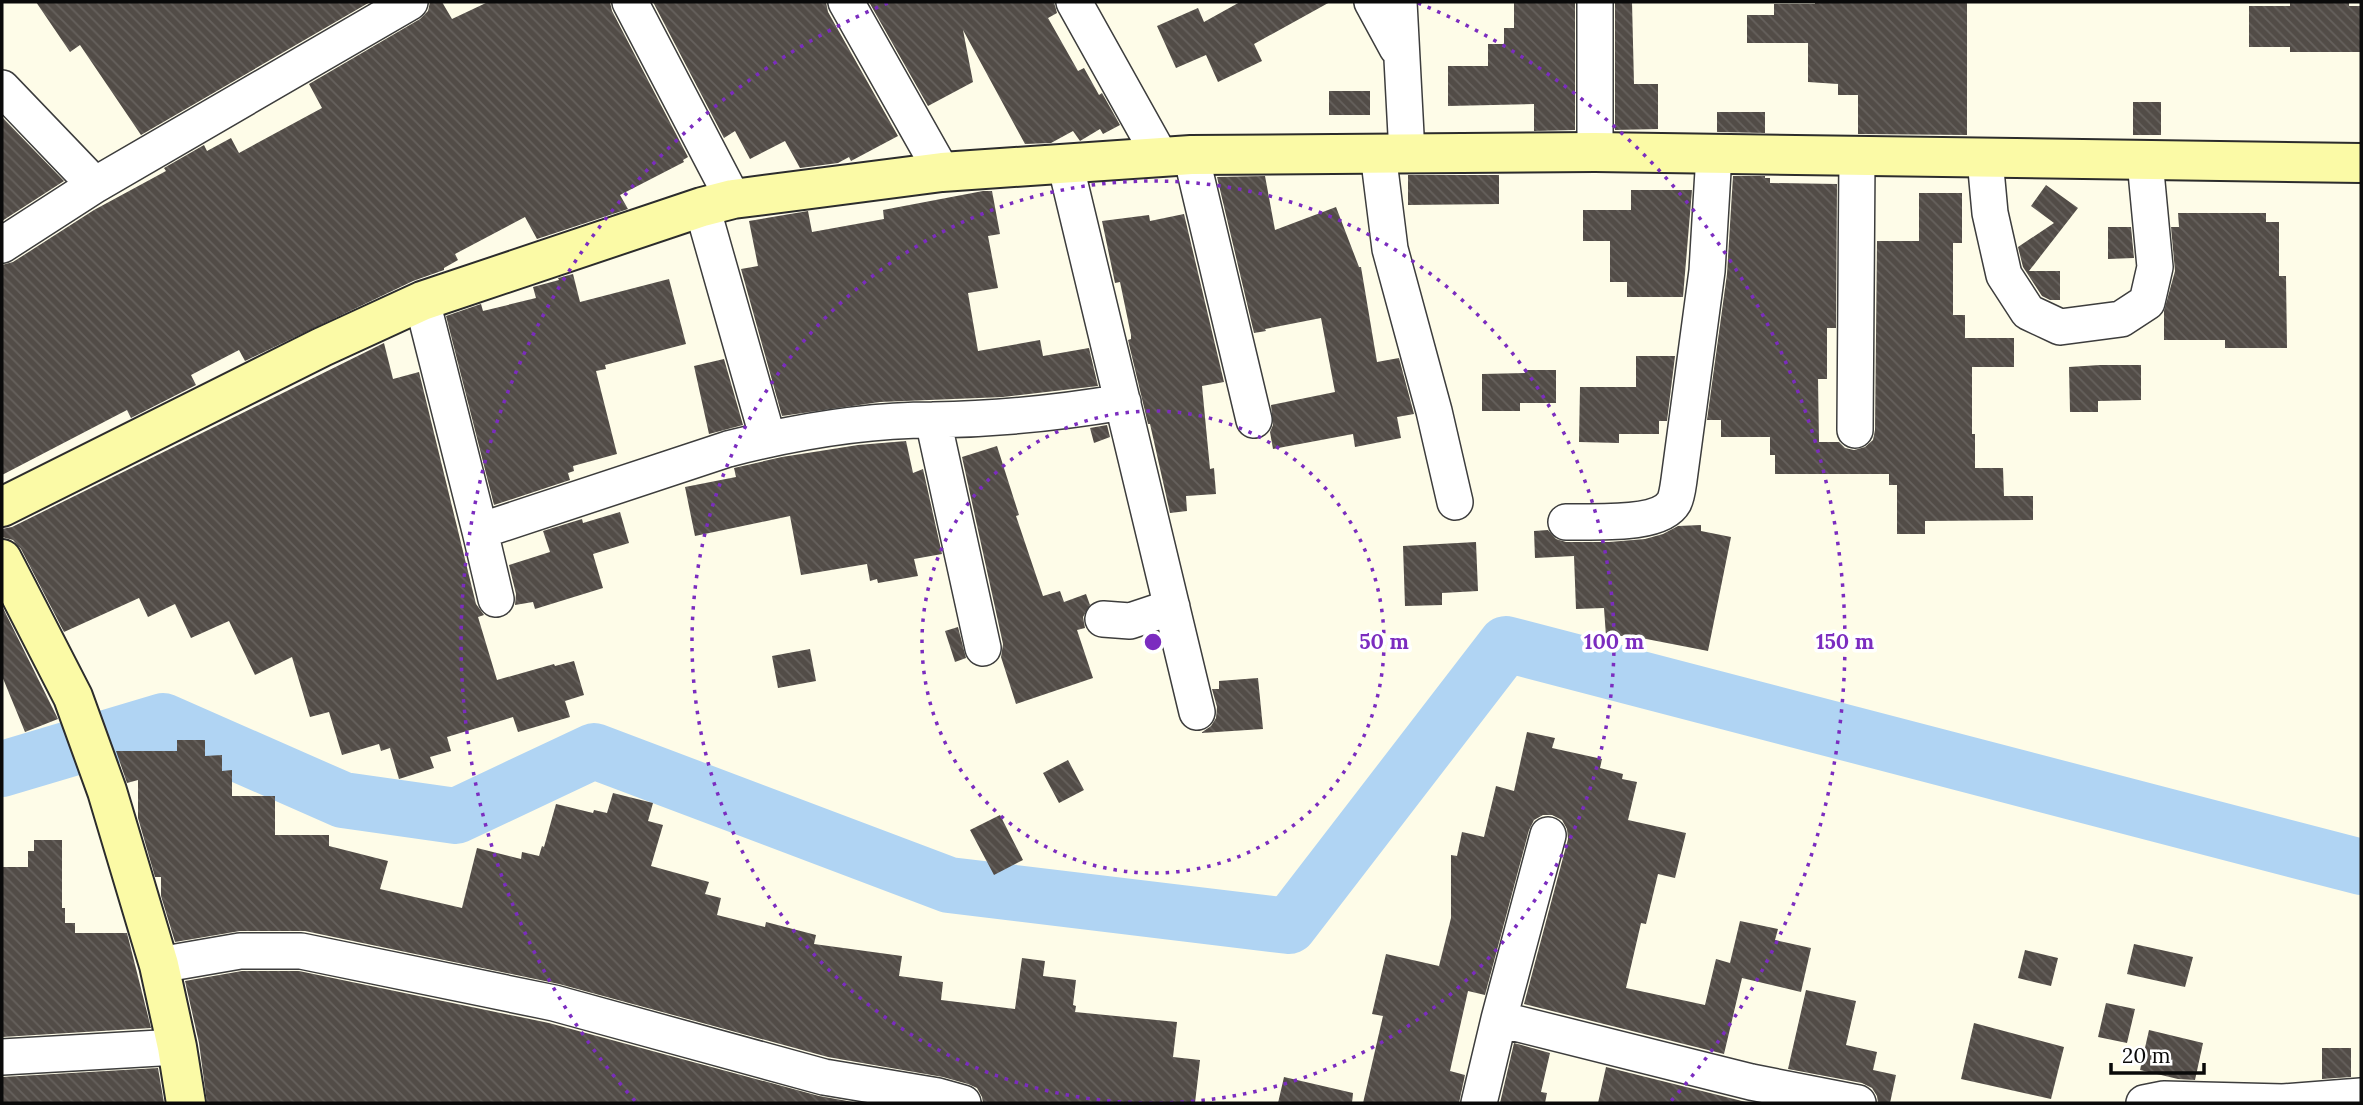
<svg xmlns="http://www.w3.org/2000/svg" width="2363" height="1105" font-family="Lora,serif">
<style>
.lines{fill:none;stroke-linecap:round;stroke-linejoin:round}
.river{stroke:#b0d4f3;stroke-width:56}
.building{fill:url(#building-back-hatch)}
.street-casing{stroke:#3d3d3d;stroke-width:38}
.secondary-casing{stroke:#2c2c2c;stroke-width:42}
.street{stroke:#fff;stroke-width:35}
.secondary{stroke:#fbfaa6;stroke-width:38}
.ring{fill:none;stroke:#7b2cbf;stroke-width:3.5;stroke-dasharray:3.5 7}
.centre{fill:#7b2cbf;stroke:#fff;stroke-width:3.5}
.ring-label{font-size:21px;text-anchor:middle;font-weight:bold;fill:#7b2cbf;stroke:#fff;stroke-width:7;stroke-linejoin:round;paint-order:stroke}
</style>
<defs>
<pattern id="building-back-hatch" width="6" height="6" patternUnits="userSpaceOnUse" patternTransform="scale(1.75)"><rect width="6" height="6" fill="#524c47"/><path d="M-1 5l2 2M0 0l6 6M5-1l2 2" fill="none" stroke="#66615d"/></pattern>
</defs>
<rect width="100%" height="100%" fill="#fefce8"/>
<g class="lines">
<!-- river -->
<path class="river" d="M2,769L163,721L343,800L456,816L594,751L949,885L1289,926L1506,644L2361,867"/>
</g>
<!-- building -->
<path class="building" d="M36,2H370L141,135L80,45L70,52Z
M430,2H442L452,19L488,2H610L612,11L688,157L683,160L684,162L620,195L628,209L537,239L525,217L455,254L458,260L444,268V270L413,281L245,361L239,350L191,375L196,385L131,418L127,410L2,475V265L13,262L94,210L166,171L164,168L204,145L207,151L231,138L239,153L322,108L309,84L420,19L428,11Z
M653,2H826L828,12L898,136L851,161L849,157L838,163L800,168L785,141L750,159L735,131L724,138Z
M869,2H1054L1057,13L1048,18L1078,71L1084,68L1099,95L1102,93L1120,125L1103,134L1100,129L1080,141L1073,131L1051,143L1025,144L963,30L973,82L928,106Z
M1240,2H1330L1254,44L1262,61L1218,82L1206,55L1176,68L1157,26L1198,8L1204,22Z
M1514,2H1575V130L1534,131V104L1448,106V66H1488V44H1504V28H1514Z
M1615,2H1632L1634,84H1658V129L1615,130Z
M1815,2H1967V135L1858,134V95H1838V84L1808,82V43H1747V15H1774V4H1815Z
M2290,2H2349V6H2361V52H2290V47H2249V6H2290Z
M1329,91H1370V115H1329Z
M2133,102H2161V135H2133Z
M1717,112H1765V133L1717,132Z
M2,117L64,181L2,221Z
M1408,175H1499V204L1408,205Z
M1265,176L1275,230L1336,207L1359,267H1361L1377,362L1399,358L1414,414L1397,417L1401,438L1355,447L1353,434L1273,449L1270,432L1273,425L1271,405L1335,392L1321,318L1265,329L1266,331L1254,333L1217,177Z
M1733,176H1765V178H1770V183L1837,184L1836,328H1827V379H1818L1819,442H1839L1845,448L1854,450L1865,447L1873,440L1875,430L1877,241H1919V193H1962V243H1953V315H1965V338H2014V367H1972V434H1975V468H2003L2004,496H2033V520L1925,521V534H1897V485H1889V474H1775V455H1770V437H1721V420H1707L1727,274Z
M2046,185L2078,208L2029,271H2060V300H2050L2042,296L2023,267L2018,247L2054,223L2031,206Z
M1631,190H1692L1683,297H1627V282H1610V241H1583V210H1631Z
M983,191H992L1000,234L988,236L998,288L968,293L978,351L1040,340L1043,356L1089,348L1098,386L1003,397L880,402L782,416L741,269L758,266L749,221L808,211L812,232L884,219L883,210Z
M2178,213H2266V222H2279V276H2286L2287,348H2225V340H2164V311L2175,271L2171,227H2179Z
M1184,214L1224,382L1202,386L1210,469L1214,468L1216,494L1186,496L1187,511L1170,513L1150,424H1148L1128,340L1131,339V335L1120,282L1115,283L1102,221L1149,215L1150,221Z
M2108,227H2131L2134,258L2108,259Z
M573,274L580,302L669,279L686,344L605,365L606,369L596,371L617,454L573,466L574,471L568,473L570,480L494,505L446,316L481,304L483,311L536,298L533,287L559,280L558,278Z
M384,343L393,379L419,372L476,604L484,615L478,617L497,680L554,664L555,666L574,661L584,695L565,701L570,717L518,732L513,717L447,737L451,751L430,757L434,768L399,779L390,748L381,751L379,744L342,755L329,712L310,717L292,657L255,675L229,621L191,638L175,604L148,617L139,598L64,632L21,549L13,540L2,537V529L12,527Z
M1636,356H1675L1667,421H1659V434H1619V443L1579,442L1580,387H1636Z
M724,359L743,425L709,434L694,366Z
M2100,365H2141V400L2098,401V412H2070L2069,367Z
M1525,370H1556V403H1520V411H1482V374L1525,373Z
M1107,425L1110,437L1094,443L1090,428Z
M906,441L913,473L923,469L942,554L914,559L918,576L878,583L877,579L870,581L867,564L801,575L790,516L695,536L685,487L736,477L734,468L782,457L858,445Z
M997,446L1019,515L1016,516L1043,596L1060,591L1064,602L1086,594L1090,605L1083,617L1085,628L1077,630L1093,678L1016,704L1001,657L1003,644L962,457Z
M620,512L629,543L593,554L603,588L535,609L533,602L515,605L516,594L509,565L550,552L543,531L582,519L583,523Z
M1701,525V531L1731,537L1708,651L1631,636H1606L1604,608L1576,609L1574,556L1535,558L1534,531L1548,530L1556,539L1566,542H1609L1645,539L1663,534L1678,526Z
M1476,542L1478,591L1442,593V605L1405,606L1403,546Z
M2,606L58,719L25,732L2,676Z
M958,627L966,658L955,662L945,631Z
M810,649L816,681L778,688L772,656Z
M1258,678L1263,729L1201,733L1211,726L1216,718L1217,707L1212,689H1219V681Z
M1527,732L1555,738L1552,748L1602,759L1600,768L1623,774L1622,779L1637,782L1628,820L1686,833L1675,878L1658,874L1646,924L1641,923L1626,988L1705,1005L1716,959L1730,963L1740,921L1778,929L1775,940L1811,948L1801,992L1742,978L1724,1054L1524,1004L1568,839L1567,829L1562,820L1552,815H1543L1534,820L1529,830L1485,995L1468,991L1450,1071L1465,1075L1459,1103H1363L1383,1016L1372,1014L1386,954L1439,966L1451,918V855L1457,856L1462,832L1484,837L1496,786L1514,791Z
M177,740H205V756L222,755V771L232,770V796H275V835H329V846L388,861L380,889L462,908L477,848L521,859L522,852L539,856L542,846L544,847L556,804L593,813L594,810L607,813L613,793L653,803L648,821L663,825L651,866L709,882L705,894L721,898L717,915L765,927L766,922L816,935L814,944L902,956L899,976L943,982L941,1000L1015,1009L1022,958L1045,961L1043,976L1076,980L1073,1005L1076,1006L1075,1012L1177,1022L1173,1057L1200,1060L1195,1103H983L982,1097L977,1088L968,1084L943,1077L828,1057L559,984L305,931H240L175,942L161,896V877H155L138,818V780L127,783L116,751H177Z
M1068,760L1084,790L1059,803L1043,773Z
M1000,815L1023,860L994,875L970,830Z
M34,840H62V908H65V923H75V933H127L151,1028L2,1037V867H28V851H34Z
M2134,944L2193,957L2185,987L2127,974Z
M2025,950L2058,958L2051,986L2018,978Z
M242,971H299L549,1023L819,1096L859,1103H207L199,1043L185,981Z
M1806,990L1856,1001L1846,1045L1877,1052L1873,1070L1896,1075L1890,1103H1878L1877,1096L1872,1088L1862,1083L1788,1069Z
M2106,1003L2135,1009L2127,1043L2098,1037Z
M1974,1023L2064,1047L2051,1099L1961,1079Z
M2149,1030L2203,1043L2195,1080L2178,1079L2140,1070Z
M1514,1043L1550,1053L1541,1092L1547,1093L1545,1103H1500Z
M2322,1048H2351V1077L2322,1079Z
M1606,1067L1746,1102L1755,1103H1598Z
M158,1068L164,1103H2V1077Z
M1284,1077L1353,1093L1352,1103H1278Z"/>
<g class="lines">
<!-- street casing -->
<g class="street-casing">
<path id="street" d="M630,2L733,199
M846,2L942,172
M1074,2L1160,156
M1372,2L1397,48
M1399,2L1407,154
M1595,2V152
M2,88L95,185
M1378,153L1390,249L1434,411L1455,502
M1191,155L1254,420
M1985,159L1990,213L2004,275L2028,312L2060,327L2121,319L2147,302L2155,267L2145,161
M1065,163L1197,712
M702,207L768,439
M2,245L95,185L410,2
M422,301L480,531L728,449C794,432 865,420 933,420L983,648
M933,420C999,419 1058,413 1123,402
M1855,430L1857,157
M1566,522C1592,521 1660,527 1674,502C1677,496 1678,487 1679,480L1707,271L1714,154
M480,531L496,599
M1103,619L1130,621L1172,607
M159,965L240,951H301L554,1003L824,1077L938,1096L963,1103
M1499,1019L1751,1082L1858,1103
M2,1057L177,1047
M1479,1103L1499,1019L1548,835
M2144,1103L2164,1099L2283,1102L2361,1096"/>
</g>
<!-- secondary casing -->
<g class="secondary-casing">
<path id="secondary" d="M2,507L322,347L422,301L702,207L733,199L942,172L1191,155L1595,152L2361,163
M2,559L73,697L107,791L159,965L177,1047L186,1103"/>
</g>
<!-- street -->
<use href="#street" class="street"/>
<!-- secondary -->
<use href="#secondary" class="secondary"/>
</g>
<!-- distance rings -->
<g class="ring">
<circle cx="1153" cy="642" r="231"/>
<circle cx="1153" cy="642" r="461"/>
<path d="M635 1101A692 692 0 0 1 888 3M1418 3A692 692 0 0 1 1671 1101"/>
</g>
<circle cx="1153" cy="642" r="10" class="centre"/>
<g class="ring-label">
<text x="1384" y="649">50 m</text>
<text x="1614" y="649">100 m</text>
<text x="1845" y="649">150 m</text>
</g>
<!-- border -->
<rect width="2363" height="1105" fill="none" stroke="#0a0a0a" stroke-width="7"/>
<!-- scale -->
<path d="M2111 1063v10h93v-10" fill="none" stroke="#0a0a0a" stroke-width="3.5"/>
<text x="2122" y="1063" font-size="21" fill="#0a0a0a" stroke="#ffffff" stroke-width="5" paint-order="stroke">20 m</text>
</svg>
